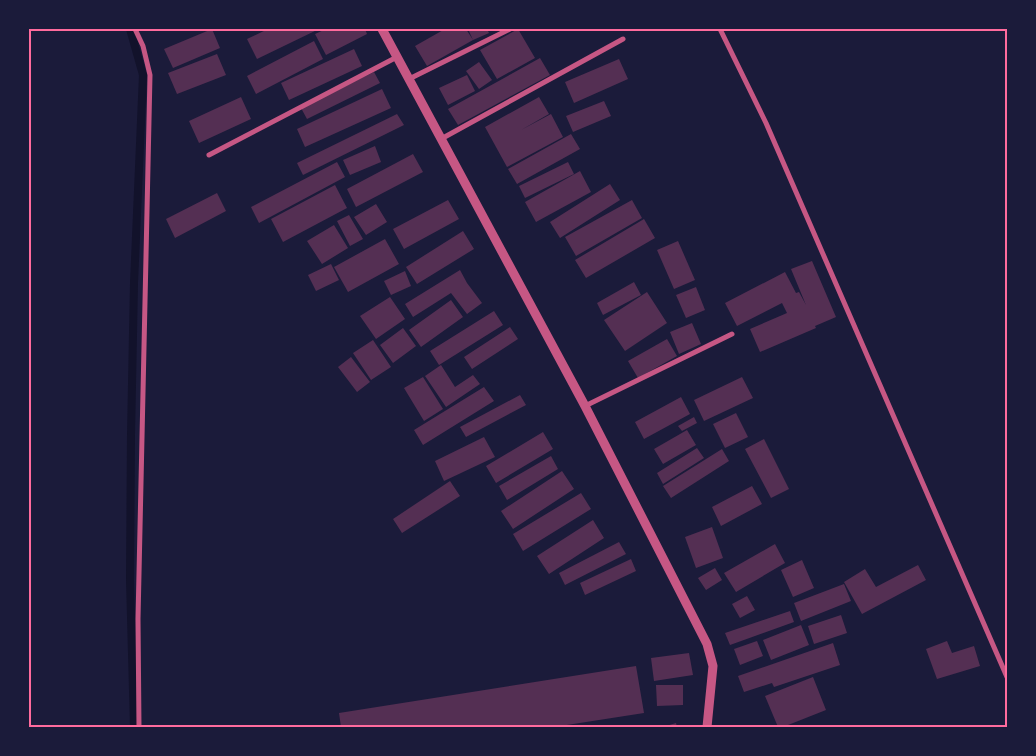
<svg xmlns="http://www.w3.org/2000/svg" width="1036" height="756" font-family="Raleway,sans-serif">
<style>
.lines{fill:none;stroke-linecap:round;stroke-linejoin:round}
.stream{stroke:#12122b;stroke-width:8}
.building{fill:#542f53}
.minor{stroke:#c65784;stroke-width:5}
.tertiary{stroke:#c65784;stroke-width:9}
.neatline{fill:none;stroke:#ff6b9d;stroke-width:2}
</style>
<rect width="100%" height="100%" fill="#1b1b3a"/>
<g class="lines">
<!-- stream -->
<path class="stream" d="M130,29L143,75L134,283L131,435L130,580L134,727"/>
</g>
<!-- building -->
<path class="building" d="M212,29L220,48L173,68L164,49Z
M268,29H319L257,59L247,39Z
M326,29H365L367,34L326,55L315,34Z
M445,29H466L473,40L427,66L415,46Z
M468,29H487L489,33L473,40Z
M518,29L535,58L497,79L480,50Z
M314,41L323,59L256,94L247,76Z
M354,49L362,66L289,100L281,83Z
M217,54L226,75L177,94L168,73Z
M540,58L550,75L458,125L448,109Z
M619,59L628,79L574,103L565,82Z
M479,62L492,80L479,89L466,71Z
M374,72L380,83L307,119L301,108Z
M467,75L475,91L448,105L439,88Z
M382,89L391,108L305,147L297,129Z
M241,97L251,119L199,143L189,121Z
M539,97L549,114L521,130L551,114L563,137L507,167L485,127Z
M604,101L611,116L573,132L566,116Z
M397,114L404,125L303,175L297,163Z
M571,134L580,149L517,184L508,169Z
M375,146L381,162L350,175L343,160Z
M413,154L423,172L356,207L347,189Z
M337,162L345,177L259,223L251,207Z
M568,162L574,174L525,198L519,186Z
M580,171L591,192L536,222L525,202Z
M610,184L620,200L560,238L550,222Z
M335,185L347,208L283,242L271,219Z
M217,193L226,211L175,238L166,219Z
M448,200L459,219L404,249L393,229Z
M632,200L642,218L576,256L565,237Z
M376,204L387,222L366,235L354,217Z
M349,215L363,239L350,246L337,221Z
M644,219L655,238L586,278L575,260Z
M334,225L348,248L322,264L307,241Z
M463,231L474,249L417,284L406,267Z
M385,239L399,264L348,292L334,267Z
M678,241L695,280L674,289L657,250Z
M812,261L836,317L815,326L816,328L760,352L750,329L787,313L782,303L737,326L725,303L785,272L796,293L799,292L806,305L791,269Z
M331,264L339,280L316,291L308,275Z
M460,270L467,283L482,303L467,314L451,293L413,317L405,304Z
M405,271L411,286L391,295L384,281Z
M634,282L641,295L603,315L597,303Z
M696,287L705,310L686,318L676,295Z
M647,292L667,323L625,351L604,320Z
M390,297L405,319L376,339L360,316Z
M451,300L463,317L421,347L409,330Z
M494,311L503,325L439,365L430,351Z
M692,323L701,344L679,354L670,332Z
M510,327L518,339L472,369L464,357Z
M403,328L416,346L393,363L380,345Z
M667,339L677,356L638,378L628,361Z
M373,340L391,367L371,380L353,353Z
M351,357L370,382L357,392L338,367Z
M441,365L455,387L473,375L480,384L446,407L425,376Z
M423,377L443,409L424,421L404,388Z
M742,377L753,398L704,421L694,400Z
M484,387L494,401L423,445L414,430Z
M520,395L526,405L466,437L460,427Z
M681,397L690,414L644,439L635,422Z
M736,413L748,437L725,448L713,424Z
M694,417L697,423L682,431L678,426Z
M687,430L696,445L663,464L654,449Z
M543,432L553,449L496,483L486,466Z
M484,437L495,457L444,481L435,461Z
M764,439L789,489L771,498L745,449Z
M697,448L704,458L663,484L657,473Z
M722,449L729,461L671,498L663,486Z
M551,456L558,469L507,500L499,486Z
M562,471L574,489L513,529L501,511Z
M450,481L460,496L402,533L393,519Z
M752,486L762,504L721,526L712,507Z
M581,493L591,509L523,551L513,534Z
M593,520L604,538L549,574L537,556Z
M712,527L723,558L696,568L685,537Z
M619,542L626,554L565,585L559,573Z
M775,544L785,563L736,592L724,573Z
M631,559L636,571L585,595L580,583Z
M802,560L814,588L793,597L781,570Z
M918,565L926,580L862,614L844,582L865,569L876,587Z
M715,568L722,580L706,590L698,578Z
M844,584L851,601L801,621L794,603Z
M747,596L755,610L740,618L732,604Z
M790,611L794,622L730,645L725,633Z
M841,615L847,633L814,644L808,626Z
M801,625L809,645L771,660L763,640Z
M757,641L763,656L740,665L734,649Z
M947,641L952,653L974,646L980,666L937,679L926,649Z
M833,643L840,665L774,687L772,683L744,692L738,676Z
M689,653L693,675L654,681L651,658Z
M636,666L644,713L554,727H341L339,713Z
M813,677L826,710L783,727H778L765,696Z
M656,685H683V705L657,706Z
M676,723L677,727H663Z"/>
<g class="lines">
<!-- minor -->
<path class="minor" d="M135,29L143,46L150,75L138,619L139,727
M720,29L766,123L1007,677
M409,79L510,29
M441,139L623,39
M209,155L397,57
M585,406L732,334"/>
<!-- tertiary -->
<path class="tertiary" d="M382,29L585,406L707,644L713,666L707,727"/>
</g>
<!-- border -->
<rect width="1036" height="756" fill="none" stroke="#1b1b3a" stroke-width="60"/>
<rect x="30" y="30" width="976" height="696" class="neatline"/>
</svg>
